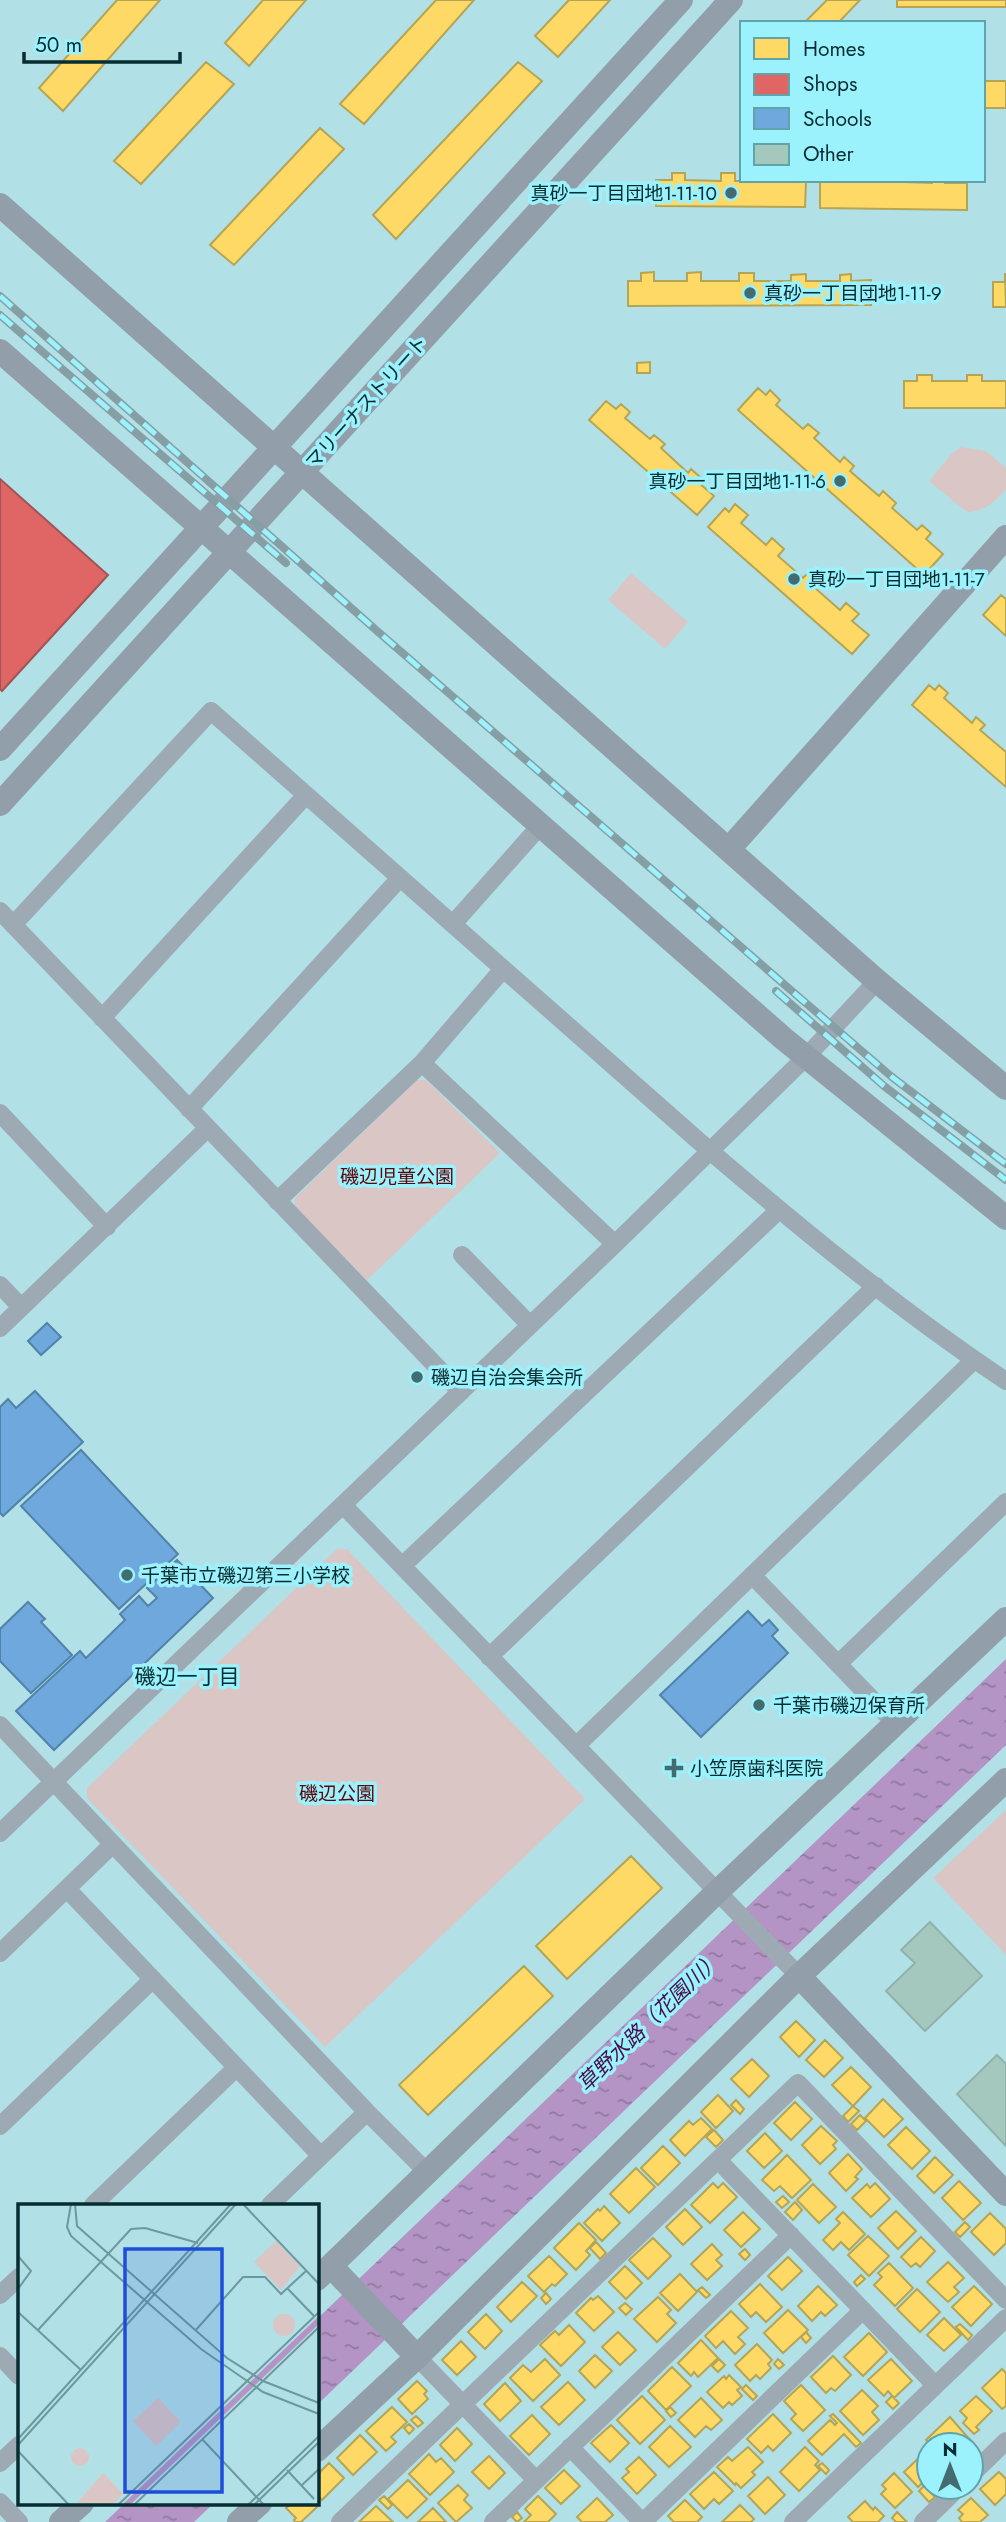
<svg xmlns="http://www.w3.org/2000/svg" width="1006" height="2522" font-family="Jost,'Noto Sans JP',sans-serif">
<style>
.park{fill:#dac6c4}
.water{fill:url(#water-ripples)}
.homes{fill:#ffd966;stroke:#b4a556;stroke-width:2}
.shops{fill:#e06666;stroke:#9f5556;stroke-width:2}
.schools{fill:#6fa8dc;stroke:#5083a9;stroke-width:2}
.building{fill:#a5c8be;stroke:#91b2aa;stroke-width:2}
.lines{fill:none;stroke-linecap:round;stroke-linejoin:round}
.street{stroke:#9da9b3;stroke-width:18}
.secondary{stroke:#929faa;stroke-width:24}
.rail-casing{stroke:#869fa5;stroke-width:8}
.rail{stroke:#9bf1fc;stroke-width:5;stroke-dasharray:16;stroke-linecap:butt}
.poi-dot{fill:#426c70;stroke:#9bf1fc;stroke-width:2.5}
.labels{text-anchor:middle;stroke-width:7;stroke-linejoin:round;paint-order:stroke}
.poi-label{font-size:19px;fill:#062d31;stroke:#9bf1fc;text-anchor:start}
.street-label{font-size:19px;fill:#062d31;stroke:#9bf1fc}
.park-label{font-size:19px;fill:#5f0409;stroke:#9bf1fc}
.neighbourhood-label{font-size:21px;fill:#062d31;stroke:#9bf1fc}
.water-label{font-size:21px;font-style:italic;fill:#490c4c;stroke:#9bf1fc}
.inset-road{fill:none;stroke:#6d989e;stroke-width:2}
.view{fill:#1d4ed8;fill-opacity:0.15;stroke:#1d4ed8;stroke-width:3.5}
.inset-edge{fill:none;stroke:#062d31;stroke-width:3.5}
</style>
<defs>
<pattern id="water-ripples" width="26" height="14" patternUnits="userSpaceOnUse" patternTransform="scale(1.75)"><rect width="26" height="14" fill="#b394c4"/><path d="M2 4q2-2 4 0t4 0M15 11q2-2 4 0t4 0" fill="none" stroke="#9079a0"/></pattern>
</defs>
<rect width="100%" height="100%" fill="#b1e0e6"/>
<!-- park -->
<path class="park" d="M961,447L986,451L1006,468V489C995,502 985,511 967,512L929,481L952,453Z
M631,573L688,622L665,649L608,600Z
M417,1080H426L500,1153L367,1280L295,1208V1198Z
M337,1549H347L585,1799L325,2047L87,1798V1788Z
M1006,1810V1955L933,1878Z"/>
<!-- water -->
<path class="water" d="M1006,1659V1745L317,2405V2319Z
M125,2503H214L194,2522H105Z"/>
<!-- homes -->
<path class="homes" d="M117,0H160L63,111L39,88Z
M263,0H306L249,66L225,43Z
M436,0H474L364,124L340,104Z
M569,0H610L558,57L535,36Z
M827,0H860L838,23H804Z
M897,0H1006V7H897Z
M206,62L234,84L141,184L114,161Z
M518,62L542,81L396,239L373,215Z
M983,81H1006V108H983Z
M320,128L344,149L234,265L210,245Z
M672,173H685V180L721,181V173H735V181H806L805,207L656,206V180H672Z
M845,180L932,183V180H945V183H967V210L820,208V181Z
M654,272V281H687V273L701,272V281H739V273H754V281H791V275L806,274V281H840V275L851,274V281L871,280V305L628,306V281H641V273Z
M1005,273L1006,307H993V282H1005Z
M650,362V373H637V363Z
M917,375H932V381H967V375H982V381H1006V408H904V381H917Z
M758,388L766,395L770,390L780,400L776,405L803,429L808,424L819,433L814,438L840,462L844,457L854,466L850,471L879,496L883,491L896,503L892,508L917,530L922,525L931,533L926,539L943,554L924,575L738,410Z
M606,401L616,409L621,404L630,412L625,418L650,439L654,435L665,444L661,448L688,473L691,469L701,478L698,482L714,496L697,515L589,420Z
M735,504L748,515L741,523L766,545L772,538L784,549L778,556L803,578L810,571L821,581L815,588L840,610L846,603L859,614L852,621L869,635L852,654L708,527L725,508L729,512Z
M1001,595L1006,599V636L983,615Z
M929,685L935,690L939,685L948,693L944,698L972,723L976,717L985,725L980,730L1006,752V787L912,705Z
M631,1856L662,1888L567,1979L536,1946Z
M524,1966L553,1996L428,2115L399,2085Z
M796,2021L815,2040L799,2057L780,2037Z
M825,2040L843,2058L824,2077L806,2060Z
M752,2059L769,2076L749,2097L731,2079Z
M851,2067L871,2087L853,2106L832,2085Z
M718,2095L733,2111L716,2128L701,2112Z
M883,2099L903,2119L884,2137L865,2118Z
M736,2100L744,2109L740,2114L731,2105Z
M795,2102L812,2119L791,2140L774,2123Z
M853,2106L859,2111L848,2122L843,2116Z
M860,2115L866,2121L857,2130L851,2124Z
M701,2118L712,2129L685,2156L670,2140L689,2121L693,2125Z
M821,2126L837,2141L833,2145L836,2149L820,2164L802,2145Z
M906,2127L930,2151L912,2169L888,2145Z
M714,2130L723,2140L716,2147L706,2137Z
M765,2133L782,2151L764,2168L747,2151Z
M663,2146L680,2163L658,2185L641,2168Z
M848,2154L862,2169L855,2177L858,2179L846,2191L829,2173Z
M787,2155L811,2180L792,2198L780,2186L774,2191L762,2180Z
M935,2157L953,2175L934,2193L917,2176Z
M636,2168L655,2187L629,2213L610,2194Z
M959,2181L981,2203L963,2220L942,2198Z
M713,2183L718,2188L723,2183L737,2197L710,2223L691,2205Z
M875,2183L890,2199L871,2217L852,2198L867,2184L870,2188Z
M813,2184L836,2207L819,2223L797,2200Z
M783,2196L789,2202L782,2208L776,2202Z
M795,2202L802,2210L793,2220L785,2212Z
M604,2206L620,2223L602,2241L584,2223L598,2209L600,2211Z
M685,2209L702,2227L683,2245L666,2227Z
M896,2211L916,2231L898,2249L878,2228Z
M743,2212L760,2229L741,2247L724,2230Z
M843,2212L865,2234L849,2250L841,2242L833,2250L823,2240L840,2223L836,2219Z
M990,2213L1006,2229V2243L994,2255L971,2232Z
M965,2222L970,2227L960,2237L955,2232Z
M579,2223L596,2240L586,2251L590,2255L576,2270L554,2248Z
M868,2236L889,2256L869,2276L848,2255Z
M921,2237L935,2251L920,2267L916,2263L911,2267L901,2257Z
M653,2238L671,2256L648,2279L629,2260Z
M596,2242L606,2253L600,2259L590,2248Z
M712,2244L722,2255L716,2260L722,2266L707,2280L691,2264Z
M745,2249L750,2255L745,2260L739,2254Z
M549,2256L567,2274L555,2286L552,2284L544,2292L528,2276Z
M788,2257L802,2271L782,2290L768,2276Z
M948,2262L964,2278L954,2287L959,2292L948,2302L927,2282Z
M889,2263L913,2288L895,2306L874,2285L882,2277L878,2273Z
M625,2266L642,2283L626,2299L609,2282Z
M680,2274L697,2292L678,2311L660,2293Z
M861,2275L865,2279L857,2286L854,2282Z
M522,2282L537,2296L511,2322L497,2307Z
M760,2284L782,2307L766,2322L756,2312L751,2317L739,2304Z
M818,2286L837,2305L825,2316L821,2312L812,2321L798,2306Z
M974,2286L992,2304L971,2326L952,2307Z
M702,2287L710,2295L706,2298L698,2290Z
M917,2289L940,2312L920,2332L897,2309Z
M546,2293L551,2299L546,2304L541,2298Z
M598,2296L614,2312L594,2331L576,2313L591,2298L593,2300Z
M658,2297L671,2310L667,2314L676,2323L657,2342L634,2319Z
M625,2303L632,2309L626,2315L619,2308Z
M788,2310L808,2330L783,2353L764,2333Z
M731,2311L748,2328L738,2337L745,2344L735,2354L723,2341L716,2348L705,2336Z
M486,2314L502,2331L485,2349L468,2332Z
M944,2318L961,2335L944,2351L927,2335Z
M960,2324L972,2335L968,2340L956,2327Z
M569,2325L585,2342L561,2366L540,2345L555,2331L559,2335Z
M618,2332L636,2350L620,2365L602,2347Z
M806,2332L811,2338L806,2343L801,2337Z
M869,2333L887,2352L863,2376L844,2357Z
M701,2340L718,2358L698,2377L694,2372L691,2376L678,2363Z
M461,2341L476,2357L457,2375L442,2360Z
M757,2344L772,2360L768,2364L771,2368L760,2379L756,2375L750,2381L735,2365Z
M595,2355L612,2371L595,2388L579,2371Z
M833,2356L851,2375L835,2391L831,2388L826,2393L811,2377Z
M545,2359L560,2375L533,2401L510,2378L523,2365L531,2372Z
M719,2359L725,2365L718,2372L712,2366Z
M778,2359L784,2365L779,2369L774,2364Z
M891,2359L912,2381L894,2398L888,2391L884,2396L868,2380Z
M672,2367L691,2386L666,2410L648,2391Z
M1002,2369L1006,2373V2406L1002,2409L982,2388Z
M729,2375L741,2387L737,2390L742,2396L732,2405L729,2402L723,2408L707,2392L724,2376L726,2379Z
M417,2381L427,2391L424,2394L428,2399L412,2414L398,2399Z
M568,2382L585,2400L559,2425L541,2407Z
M505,2383L521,2401L500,2421L484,2404Z
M746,2385L757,2396L753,2400L742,2389Z
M801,2385L825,2410L803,2431L791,2419L796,2414L784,2401Z
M862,2390L878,2406L872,2412L879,2420L863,2435L840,2411Z
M642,2396L665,2420L640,2444L617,2420Z
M892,2396L899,2403L893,2409L886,2402Z
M976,2396L992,2411L976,2427L979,2430L974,2434L963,2423L967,2418L960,2411Z
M701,2398L722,2420L711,2430L706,2426L695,2437L678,2420Z
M392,2407L407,2422L391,2437L396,2442L386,2451L366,2431Z
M670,2407L676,2413L671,2417L666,2411Z
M773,2414L791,2433L773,2451L768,2446L761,2453L747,2439Z
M833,2414L861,2443L856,2447L844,2434L822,2455L808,2441L830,2420L835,2425L837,2423L830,2416Z
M532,2415L550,2434L529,2455L510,2436Z
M416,2416L423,2423L418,2427L411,2420Z
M950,2417L977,2448L973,2452L971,2445H932L926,2440Z
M409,2424L414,2429L409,2434L404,2428Z
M611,2425L629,2443L610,2462L591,2443Z
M670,2426L691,2447L669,2467L649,2447Z
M457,2428L472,2444L455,2461L440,2445Z
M360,2435L377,2452L353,2475L337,2458Z
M748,2447L763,2462L752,2472L755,2475L741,2488L736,2483L735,2485L717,2467L728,2457L732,2461Z
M805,2447L819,2461L815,2465L820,2470L799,2491L780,2472Z
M926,2451L929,2455V2477L918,2487L904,2472Z
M429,2454L436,2462L441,2458L454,2472L430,2495L409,2474Z
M489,2456L505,2473L489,2489L472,2472Z
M639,2457L656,2475L637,2494L622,2478L629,2472L626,2469Z
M329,2463L344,2478L322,2500L317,2495V2475Z
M822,2463L829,2470L826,2474L818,2466Z
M564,2470L580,2486L561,2504L545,2488Z
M714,2472L733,2491L719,2504L714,2499L704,2509L690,2494Z
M999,2472L1006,2479V2494L995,2505L980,2489Z
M894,2473L912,2492L895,2508L881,2494L886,2489L882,2485Z
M768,2477L785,2495L765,2514L748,2496Z
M408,2480L427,2499L407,2518L388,2499Z
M458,2485L468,2495L464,2500L472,2508L456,2522L438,2503Z
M924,2486L935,2497L929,2502L919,2491Z
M384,2496L392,2505L388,2509L379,2500Z
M538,2496L556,2514L548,2522H524L531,2515L525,2509Z
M597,2498L613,2515L605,2522H582L577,2517Z
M971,2498L988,2515L980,2522H962L959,2518L963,2514L958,2510Z
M685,2500L702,2517L697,2522H674L668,2516Z
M865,2501L873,2510L875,2507L884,2516L878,2522H853L848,2517Z
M292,2503H315L318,2506L301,2522H295L294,2520L296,2518L286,2508Z
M740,2505L754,2519L751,2522H722Z
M376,2506L393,2522H359Z
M433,2508L446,2522H418Z
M517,2512L522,2518L517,2522L512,2517Z
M897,2512L907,2522H896L892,2518Z"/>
<!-- shops -->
<path class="shops" d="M0,479L108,575L2,691L0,689Z"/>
<!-- schools -->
<path class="schools" d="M47,1323L61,1337L41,1355L28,1341Z
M35,1391L83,1442L3,1516L0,1513V1407L8,1399L16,1408Z
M81,1450L178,1554L119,1609L21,1506Z
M177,1560L213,1598L54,1750L16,1711L80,1651L86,1658L125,1620L120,1614L139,1596L148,1606L157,1598L147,1588Z
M28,1602L45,1619L41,1622L72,1655L31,1693L0,1661V1629Z
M748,1611L762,1626L769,1620L778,1630L772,1636L788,1653L701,1737L660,1695Z"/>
<!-- building -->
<path class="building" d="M930,1922L982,1976L925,2031L886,1991L915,1963L901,1950Z
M997,2055L1006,2064V2146L957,2094Z"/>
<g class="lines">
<!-- street -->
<path class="street" d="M0,911L461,1392
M453,924L540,826
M13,925L211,711L710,1151C805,1232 902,1312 1006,1381
M102,1018L306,795
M422,1063L615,1244
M189,1109L400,878
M0,1113L107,1227
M277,1201L422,1063L503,969
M462,1255L530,1325
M0,1285L21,1307
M0,1328L208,1128
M343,1505L799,1976
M402,1566L779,1210
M752,1575L896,1724
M489,1657L876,1286
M838,1664L1006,1502
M0,1725L367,2112L426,2171
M576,1746L974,1360
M0,1833L615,1244L806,1057L877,981
M67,1889L321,2156
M0,1953L113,1844
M0,2126L153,1979
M718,2160L935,2385
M93,2205L236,2068
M270,2205L367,2112
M0,2295L19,2277
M0,2356L19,2376
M417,2357L536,2480
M570,2447L642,2522
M0,2463L19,2445
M971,2475L1006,2441
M0,2502L19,2522
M340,2522L798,2083L1006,2300
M493,2522L791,2235
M643,2522L863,2310
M793,2522L1006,2318
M923,2522L959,2487"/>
<!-- secondary -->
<path class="secondary" d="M0,205L877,981L1006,1088
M0,351L784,1039L1006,1218
M0,749L681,0
M0,804L731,0
M729,849L1006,537
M799,1976L1006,2194
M331,2266L417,2357
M317,2279L718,1891L1006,1619
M317,2450L417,2357L799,1976L1006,1780
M61,2522L82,2503
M239,2522L260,2503"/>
<!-- rail casing -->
<g class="rail-casing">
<path id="rail" d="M0,296L376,630L793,992L892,1077L1006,1164
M0,315L286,563
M776,991L884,1086L1006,1180"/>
</g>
<!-- rail -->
<use href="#rail" class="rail"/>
</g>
<!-- markers -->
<g class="poi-dot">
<circle cx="731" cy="193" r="7"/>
<circle cx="750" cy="293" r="7"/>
<circle cx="840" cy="481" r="7"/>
<circle cx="794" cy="579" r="7"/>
<circle cx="417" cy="1377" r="7"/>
<circle cx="127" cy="1575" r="7"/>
<circle cx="759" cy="1705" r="7"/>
<path d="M670.5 1757.5h7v7h7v7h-7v7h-7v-7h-7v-7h7z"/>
</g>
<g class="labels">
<!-- poi labels -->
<g class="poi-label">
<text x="717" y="200" text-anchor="end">真砂一丁目団地1-11-10</text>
<text x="764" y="300">真砂一丁目団地1-11-9</text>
<text x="826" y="488" text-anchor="end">真砂一丁目団地1-11-6</text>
<text x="808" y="586">真砂一丁目団地1-11-7</text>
<text x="431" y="1384">磯辺自治会集会所</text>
<text x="141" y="1582">千葉市立磯辺第三小学校</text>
<text x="773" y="1712">千葉市磯辺保育所</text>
<text x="690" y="1775">小笠原歯科医院</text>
</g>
<!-- street labels -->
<g class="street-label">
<text transform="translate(366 402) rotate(-48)" y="7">マリーナストリート</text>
</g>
<!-- park labels -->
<g class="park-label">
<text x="397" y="1183">磯辺児童公園</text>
<text x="337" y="1800">磯辺公園</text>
</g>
<!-- neighbourhood labels -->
<g class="neighbourhood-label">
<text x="187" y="1684">磯辺一丁目</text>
</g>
<!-- water labels -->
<g class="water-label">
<text transform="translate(649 2022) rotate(-44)" y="7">草野水路（花園川）</text>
</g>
</g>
<!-- overview -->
<g transform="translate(18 2204)">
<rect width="301" height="301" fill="#b1e0e6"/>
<path d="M258,37L282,62L263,86L236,58ZM255 121a11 11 0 1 1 22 0a11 11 0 1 1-22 0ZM140,194L163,218L138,242L115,217ZM53 253a9 9 0 1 1 18 0a9 9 0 1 1-18 0ZM85,269L105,290L94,301H57Z" fill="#dac6c4"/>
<path d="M301,112V120L113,300L104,301Z" fill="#b394c4"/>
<path class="inset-road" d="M53,0L49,23L53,32L183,145L245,188L301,210M57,0L59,22L209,154L245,177L301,199M225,0L301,80M0,52L13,67L0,85M270,85L296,112M0,108L63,166M20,126L113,25L127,24L180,39M177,127L225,73H247L263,90L288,67M0,235L213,0M184,235L246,301M0,241L218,0M0,247L51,301M269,266L296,295M283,282L301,265M100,301L301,108M116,301L301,123M230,301L301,232M236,301L301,238"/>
<path class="view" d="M107,45H204V288H107Z"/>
<rect width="301" height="301" class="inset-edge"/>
</g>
<!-- legend -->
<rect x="740" y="21" width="245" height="161" fill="#9bf1fc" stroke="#5fa3ab" stroke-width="2"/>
<rect x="754" y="38" width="35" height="21" fill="#ffd966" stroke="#5fa3ab" stroke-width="2"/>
<text x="803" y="56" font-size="21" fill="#062d31">Homes</text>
<rect x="754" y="74" width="35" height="21" fill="#e06666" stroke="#5fa3ab" stroke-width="2"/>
<text x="803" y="91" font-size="21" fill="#062d31">Shops</text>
<rect x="754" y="108" width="35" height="21" fill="#6fa8dc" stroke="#5fa3ab" stroke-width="2"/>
<text x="803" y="126" font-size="21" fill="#062d31">Schools</text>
<rect x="754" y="144" width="35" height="21" fill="#a5c8be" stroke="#5fa3ab" stroke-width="2"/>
<text x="803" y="161" font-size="21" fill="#062d31">Other</text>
<!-- north arrow -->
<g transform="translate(950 2466)"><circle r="33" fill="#9bf1fc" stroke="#5fa3ab" stroke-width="2"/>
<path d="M0-5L12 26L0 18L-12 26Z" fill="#426c70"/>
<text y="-10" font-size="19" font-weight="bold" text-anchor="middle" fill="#062d31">N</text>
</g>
<!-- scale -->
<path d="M24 52v10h156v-10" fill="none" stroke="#062d31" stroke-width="3.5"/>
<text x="35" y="52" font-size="21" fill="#062d31" stroke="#9bf1fc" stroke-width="5" paint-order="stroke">50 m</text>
</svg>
